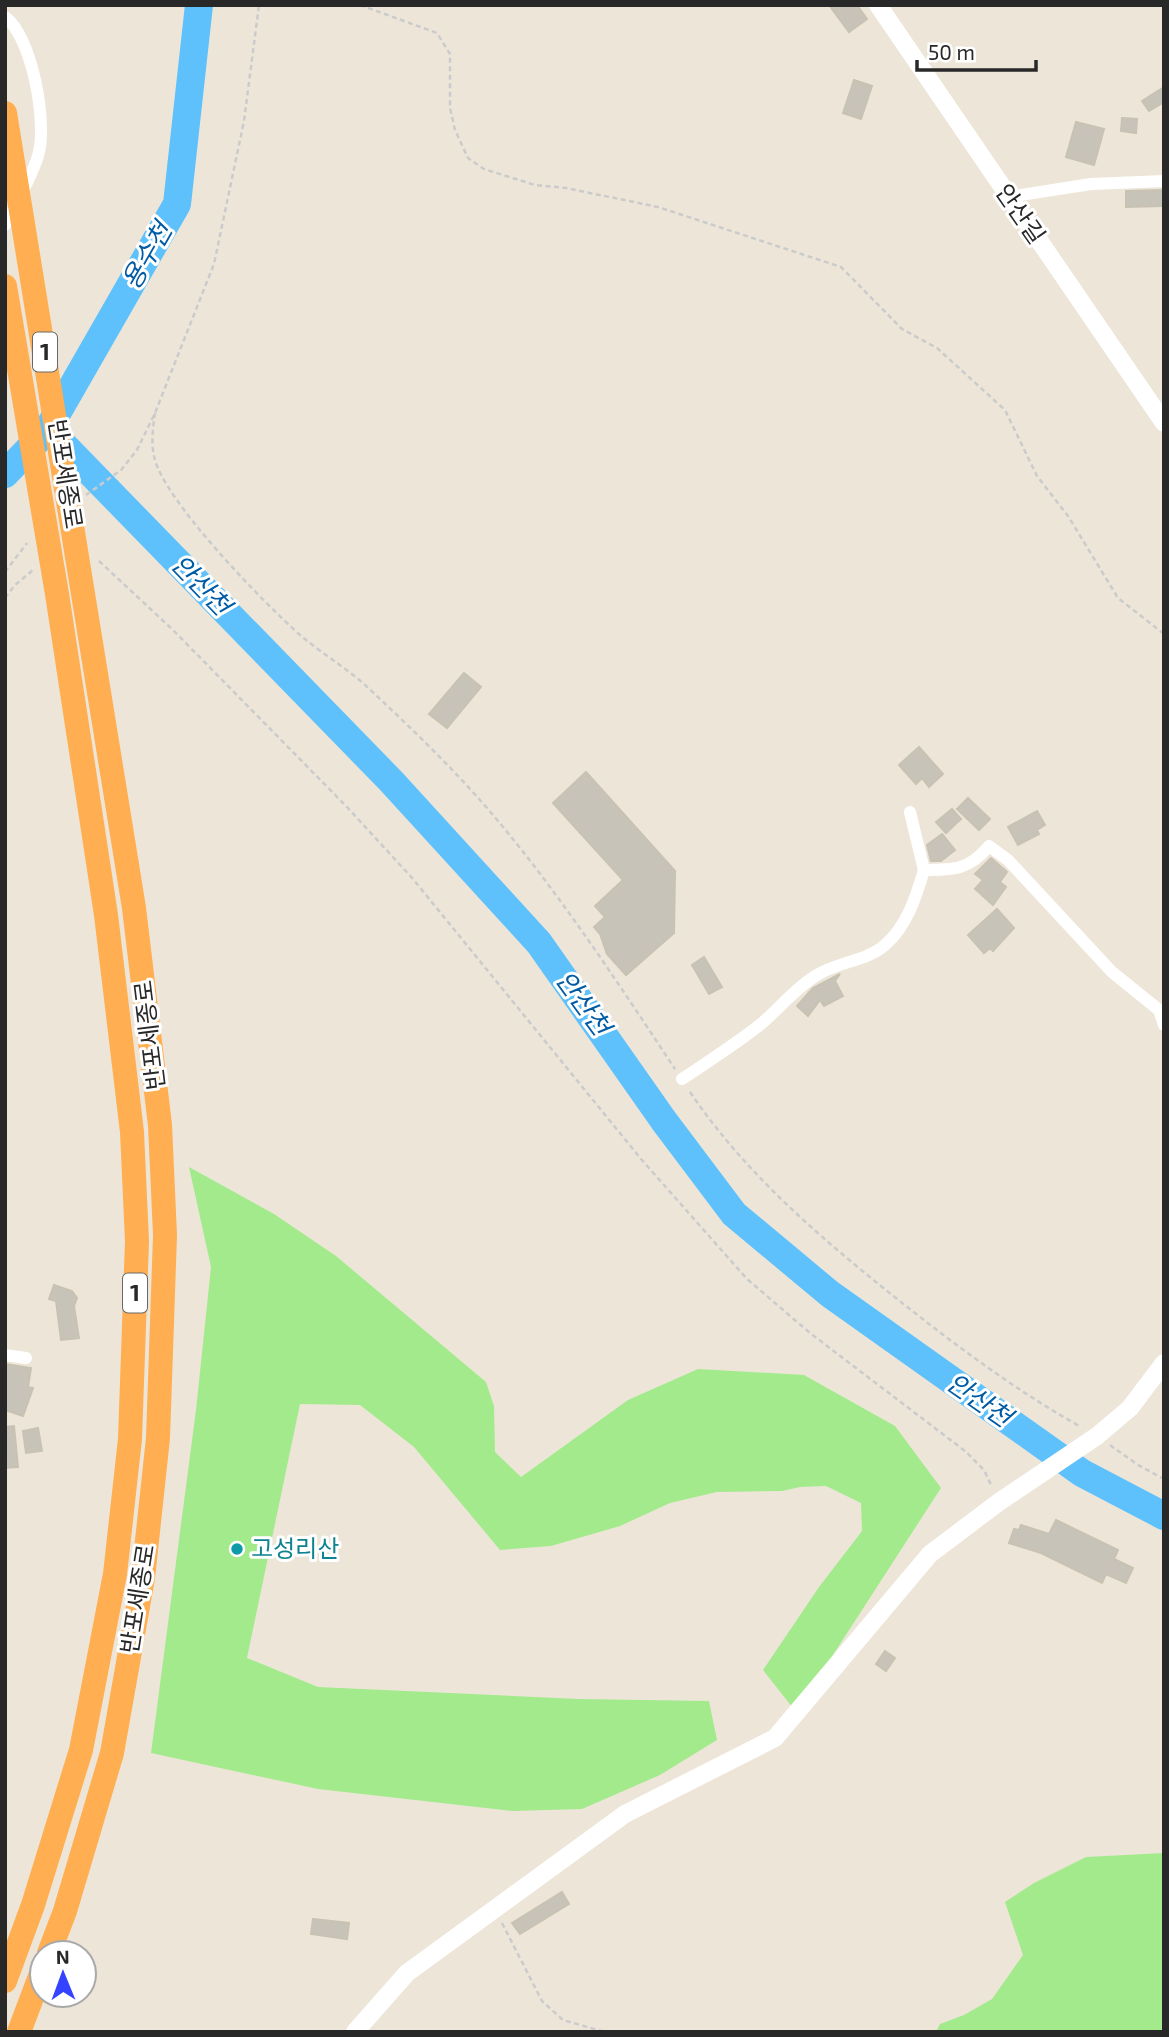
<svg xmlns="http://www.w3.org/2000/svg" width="1169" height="2037" font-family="'Exo 2','Noto Sans KR',sans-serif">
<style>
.green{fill:#a3ea8d}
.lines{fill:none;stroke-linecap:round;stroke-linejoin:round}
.river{stroke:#5ec1fc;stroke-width:28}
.building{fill:#c8c3b8;stroke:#c8c2b2;stroke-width:2}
.path{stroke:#cbcbcb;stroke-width:2.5;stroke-dasharray:5 3.5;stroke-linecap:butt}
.street{stroke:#fff;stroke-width:12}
.secondary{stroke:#fff;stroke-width:18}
.highway{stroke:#ffae51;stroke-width:24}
.culture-dot{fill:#0f9aa8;stroke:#fff;stroke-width:2.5}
.labels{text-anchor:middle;stroke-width:6;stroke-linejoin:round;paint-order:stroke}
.shield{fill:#fff;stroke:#686868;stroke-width:2}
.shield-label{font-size:23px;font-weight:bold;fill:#282828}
.street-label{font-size:24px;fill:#282828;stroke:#fff}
.culture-label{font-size:24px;fill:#0d838f;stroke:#fff;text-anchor:start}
.water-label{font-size:26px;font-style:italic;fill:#005ba5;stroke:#fff}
</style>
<rect width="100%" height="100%" fill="#ede6d8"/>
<!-- green -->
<path class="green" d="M189,1167L274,1214L336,1256L486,1382L494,1406L495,1452L521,1477L628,1400L698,1369L804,1375L895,1426L941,1488L796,1712L763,1670L819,1587L862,1531L861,1503L826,1486L800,1487L782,1491L717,1492L670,1503L620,1526L551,1546L500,1550L414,1447L360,1405L300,1404L247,1658L318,1687L579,1699L709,1701L717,1740L660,1775L582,1809L513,1811L318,1789L151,1753L196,1410L211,1267Z
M1164,1853V2032H936L940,2024L964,2015L992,1999L1023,1955L1005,1902L1034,1883L1086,1857Z"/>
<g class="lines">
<!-- river -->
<path class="river" d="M48,429L391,781L539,943L664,1121L734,1214L830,1294L1082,1473L1164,1516
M5,474L48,429L177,204L199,5"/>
</g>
<!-- building -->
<path class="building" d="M829,5H857L867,19L849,32Z
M854,80L872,86L861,119L843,113Z
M1164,87V102L1149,111L1142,101Z
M1122,118L1137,119L1136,133L1121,131Z
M1076,122L1104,129L1094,165L1066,157Z
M1164,190V206L1126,207V191Z
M464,673L481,687L447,728L429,714Z
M919,747L943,774L929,787L922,778L916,784L899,765Z
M586,772L675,871L674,933L626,975L607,954L600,934L594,927L605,917L595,906L623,880L553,803Z
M968,798L990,819L979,830L957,809Z
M952,809L961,819L946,833L936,822Z
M1037,811L1045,825L1037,830L1039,834L1018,845L1008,827Z
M942,834L955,850L941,861H931L927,845Z
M991,858L1007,872L1000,882L1006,887L993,905L975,889L983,880L975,874Z
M997,909L1014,928L993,951L990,948L984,953L968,935Z
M704,957L722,987L709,994L692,965Z
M840,974L835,981L843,996L824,1006L820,1000L808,1016L797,1006L813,988Z
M54,1285L72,1291L77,1298L74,1306L79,1338L61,1340L56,1301L49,1299Z
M5,1364L31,1368L28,1387L33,1388L23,1416L5,1410Z
M14,1426L18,1467L5,1468V1427Z
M38,1428L42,1451L26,1453L23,1431Z
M1056,1520L1118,1550L1114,1559L1133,1568L1126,1583L1106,1574L1102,1583L1041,1553L1009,1543L1014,1529L1019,1530L1021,1525L1049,1534Z
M885,1651L895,1658L886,1671L876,1664Z
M562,1892L569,1904L520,1934L512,1923Z
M313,1919L349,1923L347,1939L311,1934Z"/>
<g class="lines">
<!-- path -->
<path class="path" d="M360,5L437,33L450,54V108L455,130L468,158L484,169L535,185L566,188L658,207L841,267L902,329L937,348L1005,410L1037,476L1068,516L1118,598L1164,634
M155,413C153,427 151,442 154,456C162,499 265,604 300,635C320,652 343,666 363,683C408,725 453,768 493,815C560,894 618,983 675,1069
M86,495L121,470L137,450L155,413L214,264L244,121L259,5
M99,561L173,630L347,807L413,879L641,1159L747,1279L810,1333L965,1451L984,1470L992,1487
M5,572L27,543
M5,598L15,585L33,570
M690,1092C746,1175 824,1241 901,1302C959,1348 1017,1391 1081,1427
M1110,1445L1138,1465L1164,1479
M502,1923L542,2001L563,2020L605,2032"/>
<!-- street -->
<path class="street" d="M5,17C32,36 48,124 38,156C31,179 16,203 5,225
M1008,197L1091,184L1164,181
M910,812L924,870
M682,1079C709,1061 736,1044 761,1024C780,1008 795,988 817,975C837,962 867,961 885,945C907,926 916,897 924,870C954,870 969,870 989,846L1008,860L1112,972L1159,1010L1164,1025
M5,1355L26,1358"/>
<!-- secondary -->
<path class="secondary" d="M878,5L1164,423
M355,2032L407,1973L625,1814L775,1738L930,1554L999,1502L1097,1436L1130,1408L1164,1363"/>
<!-- highway -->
<path class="highway" d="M5,113L134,908L160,1125L165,1235L158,1438L143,1578L112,1753L65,1911L49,1953
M5,286L57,594L106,915L132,1132L137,1241L130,1439L115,1574L81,1750L33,1905L5,1981
M19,2032L42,1971"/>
</g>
<!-- markers -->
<circle class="culture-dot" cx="237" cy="1549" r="7"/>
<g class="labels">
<!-- shield labels -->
<g class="shield">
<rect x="33" y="332.5" width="24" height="39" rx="5"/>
<rect x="123" y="1273.5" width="24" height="39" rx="5"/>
</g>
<g class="shield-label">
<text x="45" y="360">1</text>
<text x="135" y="1301">1</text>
</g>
<!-- street labels -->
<g class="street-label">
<text transform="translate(1020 214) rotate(55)" y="8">안산길</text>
<text transform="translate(65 474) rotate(81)" y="8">반포세종로</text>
<text transform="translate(150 1035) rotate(-97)" y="8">반포세종로</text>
<text transform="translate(138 1599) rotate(-81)" y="8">반포세종로</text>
</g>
<!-- culture labels -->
<g class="culture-label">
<text x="251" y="1557">고성리산</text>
</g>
<!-- water labels -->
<g class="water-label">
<text transform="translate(147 256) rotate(-60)" y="9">용수천</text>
<text transform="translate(201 585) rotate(46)" y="9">안산천</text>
<text transform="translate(583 1003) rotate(54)" y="9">안산천</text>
<text transform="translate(979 1400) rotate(35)" y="9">안산천</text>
</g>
</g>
<!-- border -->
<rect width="1169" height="2037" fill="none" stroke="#282828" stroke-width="14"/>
<!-- north arrow -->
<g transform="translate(63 1974) rotate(359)"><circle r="33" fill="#ffffff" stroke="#a9a9a9" stroke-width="2"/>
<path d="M0-5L12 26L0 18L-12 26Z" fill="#3343ff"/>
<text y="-10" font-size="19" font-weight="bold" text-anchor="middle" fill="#282828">N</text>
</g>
<!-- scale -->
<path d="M917 60v10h119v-10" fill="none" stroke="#282828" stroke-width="3.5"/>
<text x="928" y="60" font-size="21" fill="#282828" stroke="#ffffff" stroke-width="5" paint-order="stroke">50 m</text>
</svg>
